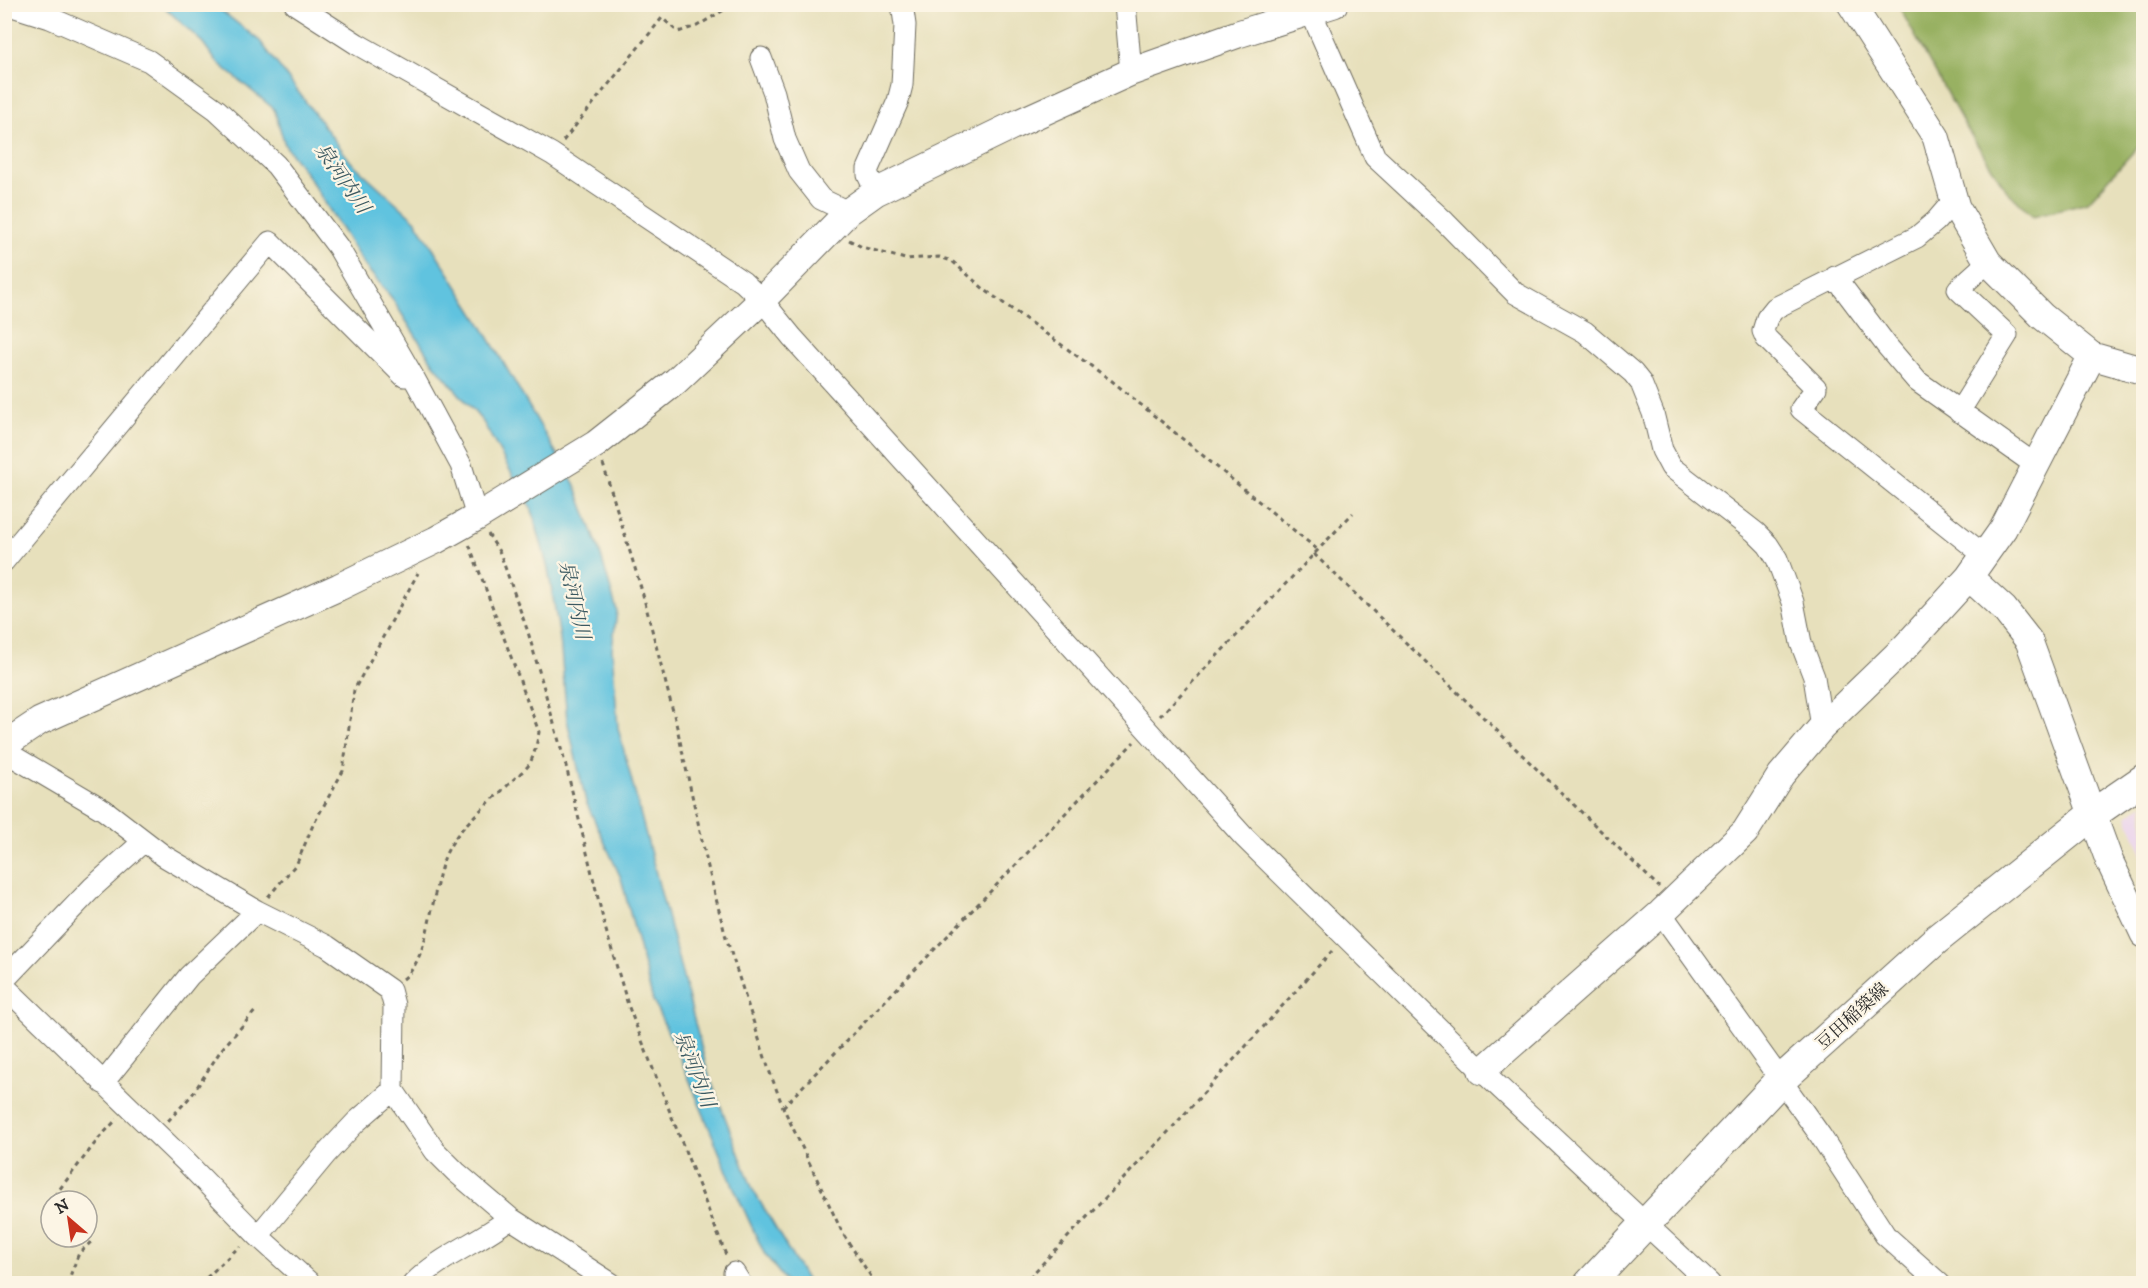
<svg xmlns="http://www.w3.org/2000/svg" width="2148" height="1288" font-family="'IM FELL DW Pica','Noto Serif JP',serif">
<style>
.built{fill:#e9d2ed}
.forest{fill:#98b162;stroke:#626e46;stroke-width:1.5}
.water{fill:#60c3df;stroke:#467785;stroke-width:1.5}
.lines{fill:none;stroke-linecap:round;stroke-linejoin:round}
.minor-casing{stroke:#6d6a5e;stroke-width:23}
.tertiary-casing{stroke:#6d6a5e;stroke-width:29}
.secondary-casing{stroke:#6d6a5e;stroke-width:32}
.path{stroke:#6d6a5e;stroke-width:3;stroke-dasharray:4.5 4.5;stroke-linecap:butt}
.minor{stroke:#fff;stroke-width:21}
.tertiary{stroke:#fff;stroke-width:27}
.secondary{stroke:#fff;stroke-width:30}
.labels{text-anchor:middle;stroke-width:4.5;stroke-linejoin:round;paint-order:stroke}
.street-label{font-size:18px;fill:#2b2b2b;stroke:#fcf5e5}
.water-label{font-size:20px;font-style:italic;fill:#3b5961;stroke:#fcf5e5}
</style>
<rect width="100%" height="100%" fill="#fcf5e5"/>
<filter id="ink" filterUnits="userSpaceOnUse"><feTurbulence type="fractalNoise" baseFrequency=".0167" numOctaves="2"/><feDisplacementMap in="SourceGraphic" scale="12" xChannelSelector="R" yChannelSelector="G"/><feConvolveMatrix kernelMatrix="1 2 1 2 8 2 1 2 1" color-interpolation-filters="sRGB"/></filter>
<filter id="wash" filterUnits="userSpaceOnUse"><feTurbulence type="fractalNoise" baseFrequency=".008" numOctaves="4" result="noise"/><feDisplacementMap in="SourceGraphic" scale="24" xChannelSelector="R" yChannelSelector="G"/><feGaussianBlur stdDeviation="1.35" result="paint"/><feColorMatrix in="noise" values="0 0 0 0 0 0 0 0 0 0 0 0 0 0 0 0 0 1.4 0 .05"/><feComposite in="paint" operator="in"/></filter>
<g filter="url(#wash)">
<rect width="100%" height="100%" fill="#e7e0bc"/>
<!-- built -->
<path class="built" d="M2143,804V857L2127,816Z"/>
<!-- forest -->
<path class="forest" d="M1898,5H2143V141L2088,202L2033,216L2007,191L1964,124Z"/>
<!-- water -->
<path class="water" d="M162,5H214L260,41L351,162L416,221L479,321L575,485L599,549L617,611L612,649L618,728L708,1073L753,1190L808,1283H787L764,1253L734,1188L680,1057L653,1001L621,878L586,802L567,720L560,638L548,569L532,510L483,422L433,363L391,297L365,266L310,179L285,145L274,109L216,61L203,43Z"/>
</g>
<g filter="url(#ink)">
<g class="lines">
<!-- minor casing -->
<g class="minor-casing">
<path id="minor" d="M6,4L50,18L149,61L217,110L276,165L338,247L414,378L461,465L477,517
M295,4L357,44L552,154L743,282L762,300L792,337L1244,837L1482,1071L1710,1284
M1125,4L1131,72
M1311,12L1375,157L1445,222L1515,293L1585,332L1633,373L1641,383L1653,413L1662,450L1671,467L1755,532L1768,545L1777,559L1793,602L1801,643L1814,677L1822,727
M761,58L774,93L785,139L799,171L821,199L848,212
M876,192L868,175V169L898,101L902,85L905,25L902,4
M1954,200L1936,221L1917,237L1775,308L1767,318L1763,331L1766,338L1816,388L1801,409L1985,556
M1835,277L1887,346L1917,381L2037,466
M1959,412L2007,335L1958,289L1988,262
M4,561L270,242L404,376
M4,751L104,810L164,856L257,911L327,946L390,990L394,1005L393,1090L435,1151L456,1172L510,1218C480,1242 440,1256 413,1284
M1661,913L1820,1135L1885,1235L1940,1284
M4,980L93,887L144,841
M4,986L185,1161L258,1236L311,1284
M103,1083L189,976L257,911
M510,1218L612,1284
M258,1236L326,1154L356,1122L393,1090
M734,1273L741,1284"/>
</g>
<!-- tertiary casing -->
<g class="tertiary-casing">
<path id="tertiary" d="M1851,4L1936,137L1956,207L1988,262L2042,316L2092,356L2144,371
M1969,577L2004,609L2029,641L2109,860L2144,934
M4,745L40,721L339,587L436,540L477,517L596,444L676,381L762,300L848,212L876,192L1014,125L1131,72L1238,34L1334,4
M1482,1071L1661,913L1745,832L1781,775L1822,727L1905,647L1969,577L2003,529L2092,356"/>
</g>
<!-- secondary casing -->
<g class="secondary-casing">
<path id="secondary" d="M1589,1284L1780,1081L1937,939L2093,814L2144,779"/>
</g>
<!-- path -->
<path class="path" d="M563,141L662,18L678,32L697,26L734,4
M849,240L862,247L905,259L939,257L952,261L985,290L1112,381L1318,550
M603,464L642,591L676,723L707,863L725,934L769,1070L783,1107L843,1234L876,1284
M488,534L500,553L528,632L566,766L605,927L628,1005L726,1255
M1314,554L1659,887
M1160,716L1353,513
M268,897L297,863L313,825L343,771L354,690L418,573
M403,979C431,958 431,888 446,854C460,823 491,803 514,779C519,774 527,769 530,763C535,753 537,742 539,732L469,544
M783,1107L1134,742
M168,1121L192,1095L221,1050L257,1009
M49,1203L99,1138L117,1119
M67,1284L79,1253L91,1242L85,1237
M200,1284L240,1246
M1023,1284L1171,1129L1332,951"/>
<!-- minor -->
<use href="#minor" class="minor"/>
<!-- tertiary -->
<use href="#tertiary" class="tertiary"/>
<!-- secondary -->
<use href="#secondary" class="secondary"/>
</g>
</g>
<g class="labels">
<!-- street labels -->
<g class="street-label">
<text transform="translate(1852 1016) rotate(-42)" y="6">豆田稲築線</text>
</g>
<!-- water labels -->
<g class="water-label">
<text transform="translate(343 178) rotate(55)" y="7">泉河内川</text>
<text transform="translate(575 600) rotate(77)" y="7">泉河内川</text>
<text transform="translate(695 1069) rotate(69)" y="7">泉河内川</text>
</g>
</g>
<!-- margin -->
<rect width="2148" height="1288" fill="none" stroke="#fcf5e5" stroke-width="24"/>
<!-- north arrow -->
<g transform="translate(69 1219) rotate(331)"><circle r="28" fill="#fcf5e5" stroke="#a8a49b" stroke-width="1.5"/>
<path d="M0-4.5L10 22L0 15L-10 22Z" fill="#c8321e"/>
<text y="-9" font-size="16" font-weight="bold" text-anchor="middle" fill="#2b2b2b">N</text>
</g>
</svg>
